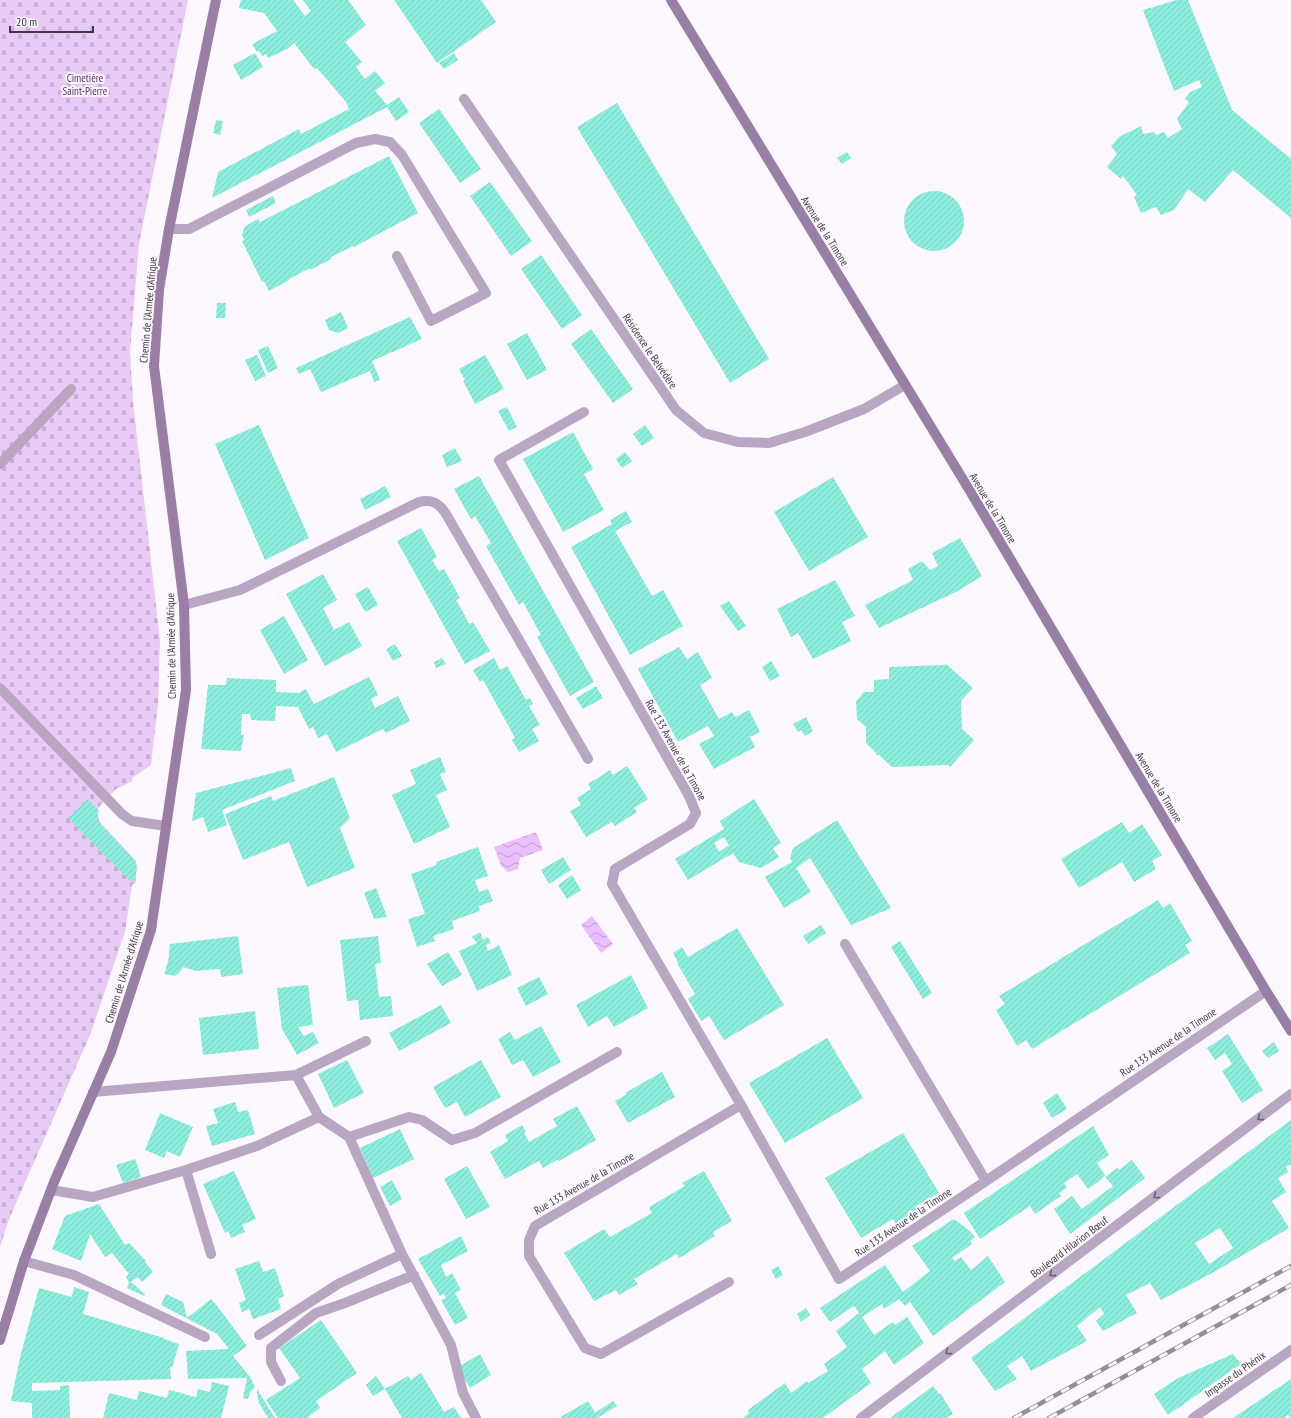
<svg xmlns="http://www.w3.org/2000/svg" width="1291" height="1418" font-family="'PT Sans Narrow',sans-serif">
<style>
.cemetery{fill:url(#cemetery-stones)}
.water{fill:url(#water-waves)}
.building{fill:url(#building-hatch);fill-rule:evenodd}
.lines{fill:none;stroke-linecap:round;stroke-linejoin:round}
.lane{stroke:#b9a6c2;stroke-width:10}
.street{stroke:#b9a6c2;stroke-width:10}
.secondary{stroke:#997ea6;stroke-width:10}
.rail-casing{stroke:#948f96;stroke-width:4.5}
.rail{stroke:#fdf8ff;stroke-width:3;stroke-dasharray:9;stroke-linecap:butt}
.oneway{stroke:#69606e}
.labels{text-anchor:middle;stroke-width:4;stroke-linejoin:round;paint-order:stroke}
.park-label{font-size:11px;fill:#5e2c74;stroke:#fdf8ff}
.street-label{font-size:11px;fill:#3e3a41;stroke:#fdf8ff}
</style>
<defs>
<pattern id="cemetery-stones" width="16" height="16" patternUnits="userSpaceOnUse"><rect width="16" height="16" fill="#e7cbf6"/><path d="M2 7V4a2 2 0 0 1 4 0v3zM10 15v-3a2 2 0 0 1 4 0v3z" fill="#c7afd4"/></pattern>
<pattern id="water-waves" width="16" height="10" patternUnits="userSpaceOnUse"><rect width="16" height="10" fill="#e9bfff"/><path d="M0 5q4-4 8 0t8 0" fill="none" stroke="#be9cd0"/></pattern>
<pattern id="building-hatch" width="6" height="6" patternUnits="userSpaceOnUse"><rect width="6" height="6" fill="#8ceedc"/><path d="M-1 1l2-2M0 6l6-6M5 7l2-2" fill="none" stroke="#7acdbe"/></pattern>
</defs>
<rect width="100%" height="100%" fill="#fdf8ff"/>
<!-- cemetery -->
<path class="cemetery" d="M0,0H188L139,244L130,351L133,401L160,641L158,704L151,765L132,778L133,781L116,789L98,808L99,821L136,861V882L132,885L125,932L90,1035L9,1219L0,1247Z"/>
<!-- water -->
<path class="water" d="M536,832L543,850L520,858L518,869L508,872L501,866L494,847Z
M592,916L613,944L601,953L581,925Z"/>
<!-- building -->
<path class="building" d="M241,0H293L305,16L311,11L303,0H348L366,25L345,42L362,62L356,67L365,79L375,71L385,83L375,91L387,105L399,97L409,112L396,121L387,107L212,198L218,172L299,129L301,134L349,109L346,102L317,68L314,69L294,43L287,49L268,58L266,54L262,56L259,51L257,52L252,44L277,31L264,13L239,8Z
M394,0H481L496,22L437,63Z
M1177,0H1188L1232,110L1291,159V218L1233,170L1205,202L1188,189L1174,210L1161,215L1156,207L1141,213L1134,197L1137,195L1123,176L1121,179L1107,167L1117,154L1111,146L1119,137L1141,126L1143,134L1154,132L1156,135L1164,132L1168,138L1182,129L1177,119L1189,102L1185,99L1190,92L1202,87L1199,80L1174,91L1143,10Z
M255,53L263,67L241,80L233,65Z
M454,53L458,60L444,69L439,63Z
M617,103L769,359L730,383L577,127Z
M439,109L481,169L460,183L419,123Z
M216,120L223,121L220,135L213,133Z
M847,152L851,158L842,164L837,158Z
M389,156L418,213L354,247L353,246L331,257V259L310,270V268L289,279V280L269,291L264,281L262,282L242,241L244,240L242,235L244,228L247,225L258,219L260,222Z
M490,182L532,241L511,256L470,196Z
M904 221a30 30 0 1 1 60 0a30 30 0 1 1-60 0Z
M273,196L276,203L249,217L246,210Z
M541,255L582,315L562,329L521,269Z
M217,303H226L225,318H216Z
M341,312L348,328L338,333L329,330L325,320Z
M410,317L422,339L372,361L380,380L374,382L370,371L321,392L310,369L299,374L296,368Z
M591,329L633,389L613,403L571,344Z
M527,333L547,370L527,380L507,344Z
M268,346L278,368L268,373L258,350Z
M257,355L266,376L255,381L245,360Z
M485,355L504,389L475,404L463,381L465,380L459,369Z
M507,407L517,427L509,431L498,411Z
M259,425L309,538L265,560L215,444Z
M645,425L654,438L642,446L633,434Z
M573,432L593,469L584,474L604,510L563,532L523,459Z
M455,448L462,461L447,467L442,455Z
M625,452L632,461L622,468L616,459Z
M479,476L594,682L570,696L537,637L541,635L523,602L519,605L486,546L491,543L475,516L471,519L454,489Z
M833,477L868,537L809,571L774,512Z
M385,486L391,497L365,510L360,499Z
M626,511L632,522L615,531L652,596L663,590L683,626L630,655L571,547L612,524L610,520Z
M421,528L437,557L432,560L439,571L444,569L460,598L456,600L463,612L469,624L473,622L490,651L465,664L397,541Z
M960,538L982,576L958,591L879,628L865,605L913,580L908,569L922,561L930,570L938,566L932,553Z
M323,574L337,600L323,608L334,630L349,622L362,646L325,666L286,594Z
M835,580L855,616L842,622L851,641L813,659L798,633L791,637L777,609Z
M368,587L378,605L365,612L355,594Z
M729,601L746,626L738,631L720,606Z
M284,616L308,660L284,674L260,630Z
M395,644L402,656L393,661L386,649Z
M679,647L687,659L698,652L712,678L700,685L719,719L732,712L735,717L749,710L760,732L750,737L755,747L714,769L699,744L714,736L708,726L678,742L638,669Z
M442,658L446,664L436,668L434,662Z
M494,658L500,670L507,666L526,700L530,698L533,704L529,706L540,725L532,729L539,741L519,752L512,740L515,738L483,680L480,682L473,670Z
M771,661L780,676L770,681L762,667Z
M946,664L973,688L961,701L962,729L974,740L950,767L948,765L892,767L879,755H876V753L866,743V727L857,719L856,701L864,692H874V680L889,679V667L945,665Z
M369,677L378,695L371,699L375,708L398,696L410,721L386,733L383,729L336,752L327,734L318,738L313,727L309,729L298,707L276,706L275,721L251,720L250,714H242L241,735H244L241,751L201,749L208,685H226L227,678L276,680V692L299,693L306,689L314,704Z
M596,686L603,698L583,709L576,698Z
M806,717L813,731L805,736L801,730L798,732L793,724Z
M440,757L446,772L440,774L447,790L436,795L450,827L414,844L392,795L416,784L410,770Z
M627,766L648,799L634,808L637,812L615,826L612,822L586,837L570,811L581,805L577,798L591,789L588,784L610,770L613,775Z
M291,768L295,781L222,810L227,825L208,832L203,817L192,821L196,793Z
M334,777L350,818L340,828L355,868L307,887L289,842L243,860L225,814L271,796L273,801Z
M88,799L99,811L97,814L98,821L101,825L129,854L136,863L137,867L135,881L129,880L68,818Z
M754,799L781,843L773,848L779,857L761,868L739,862L733,853L688,880L675,859L724,829L720,821ZM724,837L729,845L719,852L714,843Z
M837,820L891,908L851,925L810,858L796,868L811,892L784,908L765,877L792,862L790,858L793,848Z
M1122,822L1129,833L1142,824L1162,855L1152,861L1156,869L1134,882L1122,862L1079,888L1061,859Z
M478,847L488,876L475,880L479,892L488,889L493,901L479,906L480,911L452,921L454,929L433,936L435,941L417,947L408,919L425,914L411,874L437,865L436,862Z
M563,857L571,870L549,884L541,870Z
M572,875L581,890L567,899L558,885Z
M376,888L387,917L374,919L364,893Z
M1158,900L1163,908L1170,903L1192,941L1185,945L1190,953L1032,1049L1026,1040L1017,1046L996,1010L1005,1004L999,996Z
M821,925L826,933L808,944L803,936Z
M737,928L784,1005L724,1040L709,1016L701,1021L694,1009L688,999L695,994L677,963L678,962L673,953L682,947L688,957Z
M480,932L483,940L488,937L491,943L486,945L488,951L499,945L512,975L477,991L459,951L477,943L472,937Z
M238,936L243,974L221,977L220,969L196,971L183,967L180,972L175,976L164,974L168,962L170,944Z
M378,936L381,963L375,964L379,997L391,996L393,1016L360,1020L358,1000L347,1001L340,940Z
M900,941L932,993L923,999L891,947Z
M448,952L462,975L442,986L427,964Z
M631,975L648,1008L614,1027L607,1016L588,1027L576,1005Z
M539,977L548,994L526,1006L517,988Z
M308,985L313,1025L298,1027L304,1036L313,1032L319,1043L297,1055L282,1029L277,988Z
M441,1005L451,1023L399,1051L389,1033Z
M255,1011L259,1049L203,1055L199,1018Z
M541,1026L561,1062L533,1077L523,1060L512,1065L498,1039L510,1032L515,1040Z
M1228,1034L1263,1090L1242,1103L1222,1071L1232,1064L1225,1053L1215,1060L1207,1048Z
M827,1038L863,1098L785,1143L749,1083Z
M1274,1042L1279,1051L1268,1058L1262,1051Z
M347,1060L364,1093L334,1108L318,1074Z
M481,1060L501,1097L465,1117L457,1102L445,1108L433,1087Z
M662,1072L675,1097L628,1123L615,1101L627,1094L625,1093Z
M1057,1093L1067,1109L1052,1118L1043,1103Z
M235,1102L238,1112L248,1110L255,1134L212,1146L206,1126L218,1123L213,1109Z
M577,1106L596,1140L559,1161L557,1160L543,1168L539,1161L505,1179L490,1152L508,1141L505,1135L522,1125L526,1132H524L529,1142L557,1126L553,1119Z
M160,1113L193,1127L180,1157L167,1151L164,1158L145,1150Z
M1291,1120V1164L1286,1167L1288,1172L1278,1178L1286,1192L1272,1201L1289,1228L1214,1272L1161,1300L1150,1283L1126,1295L1137,1313L1103,1331L1096,1321L1104,1314L1100,1307L1077,1326L1087,1341L1031,1371L1022,1356L1007,1366L1017,1379L995,1391L971,1358ZM1220,1228L1233,1248L1209,1264L1195,1243Z
M1093,1126L1109,1155L1097,1163L1105,1175L1098,1182L1088,1189L1077,1174L1064,1183L1067,1188L1059,1193L1061,1196L1035,1214L1030,1206L980,1239L964,1213Z
M400,1129L414,1159L373,1178L360,1148Z
M903,1133L939,1193L916,1206L920,1213L909,1220L897,1226L893,1219L861,1238L825,1178Z
M135,1159L141,1177L123,1183L116,1165Z
M1132,1160L1145,1178L1070,1234L1054,1209L1072,1196L1082,1209L1113,1186L1105,1177L1117,1168L1119,1170Z
M467,1166L490,1207L466,1219L444,1179Z
M234,1171L256,1219L242,1225L245,1232L231,1238L228,1231L225,1233L203,1184Z
M704,1171L732,1221L713,1232L715,1236L679,1258L677,1254L634,1279L638,1284L619,1295L616,1290L594,1301L564,1253L604,1229L610,1237L652,1213L649,1207L685,1186L682,1183Z
M392,1180L402,1199L390,1206L380,1187Z
M99,1204L125,1245L129,1243L146,1261L145,1262L153,1272L142,1282L138,1277L131,1282L145,1294L144,1296L127,1288L129,1282L126,1277L129,1274L112,1253L105,1257L90,1234L81,1261L52,1249L65,1216Z
M954,1219L970,1231L975,1237L970,1241L972,1244L952,1258L955,1261L961,1257L971,1270L988,1256L1005,1282L933,1336L910,1302L905,1306L899,1299L884,1309L882,1304L862,1317L874,1335L893,1322L895,1325L907,1317L924,1343L894,1365L885,1351L862,1369L871,1383L823,1418H743L749,1413L748,1410L785,1383L791,1393L807,1381L808,1383L828,1371L824,1364L847,1347L836,1331L859,1313L854,1306L830,1322L820,1308L885,1265L903,1292L930,1271L912,1246Z
M461,1236L468,1251L441,1265L446,1277L452,1273L461,1290L455,1293L468,1318L455,1325L441,1300L446,1298L444,1294L440,1296L418,1259Z
M259,1261L263,1272L275,1268L284,1296L278,1299L281,1309L253,1319L249,1309L242,1312L239,1303L246,1300L235,1269Z
M778,1266L783,1275L776,1279L771,1270Z
M74,1287L89,1292L83,1314L164,1338V1339L179,1344L172,1368L170,1367L171,1379L32,1383V1391L60,1390V1386L69,1385L70,1418H32V1403L11,1401L21,1353L39,1288L72,1297Z
M166,1294L183,1302L187,1318L211,1299L218,1307L247,1346L233,1356L250,1377L255,1387L250,1393L248,1399L243,1398L247,1378L188,1379L186,1351L229,1349L217,1334L161,1305Z
M806,1308L810,1315L801,1322L797,1314Z
M321,1320L357,1373L316,1401L320,1408L307,1418H278L266,1400L300,1378L279,1348Z
M480,1354L491,1375L470,1388L458,1367Z
M1233,1354L1241,1364L1168,1415L1154,1394L1178,1378Z
M421,1373L444,1412L454,1407L461,1418H402L385,1389L408,1376L411,1380Z
M376,1376L385,1389L373,1396L366,1385Z
M1291,1379V1418L1288,1415L1284,1418H1233Z
M212,1382L229,1386L221,1418H103L109,1393L137,1400L139,1391L167,1398L169,1390L196,1397L198,1389L210,1392Z
M933,1386L939,1394H941L953,1414L946,1418H890Z
M257,1389L275,1418H268L259,1403L257,1394Z
M588,1401L595,1413L613,1401L617,1406L597,1418H559Z"/>
<g class="lines">
<!-- lane -->
<path class="lane" d="M464,99L676,410L704,433L738,442L769,443L805,432L864,409L905,385
M169,229H189L356,143L375,139L390,142L402,155L486,293L431,321L397,256
M0,464L71,389
M0,688L122,814L132,821L166,826
M296,1075L319,1117L349,1137L409,1117L422,1120L452,1140L475,1133L617,1052
M93,1092L296,1075L366,1041
M349,1137L402,1254L451,1345L463,1393L476,1418
M186,1170L211,1254
M51,1190L93,1197L186,1170L257,1146L319,1117
M24,1261L74,1275L205,1337
M259,1335L338,1284L402,1254
M281,1381L271,1362V1348L316,1313L345,1303L414,1275"/>
<!-- street -->
<path class="street" d="M584,412L499,460L689,796L696,813L690,824L615,869L612,884L741,1105L839,1279L986,1181L1266,991
M184,605L240,590L419,502C432,499 439,503 446,514L588,759
M845,944L986,1181
M729,1282L601,1354L585,1348L529,1256V1240L535,1226L741,1105
M861,1418L1291,1094
M1193,1418L1291,1350"/>
<!-- secondary -->
<path class="secondary" d="M671,0L970,491L1266,991L1291,1031
M0,1340L24,1261L54,1182L111,1052L151,930L186,690L184,605L154,366L159,290L169,229L216,0"/>
<!-- rail casing -->
<g class="rail-casing">
<path id="rail" d="M1014,1418L1291,1266
M1049,1418L1291,1285"/>
</g>
<!-- rail -->
<use href="#rail" class="rail"/>
</g>
<!-- one-way arrows -->
<defs><path id="oneway-chevron" d="M-2-3.5L2.5 0L-2 3.5" fill="none" stroke-width="1.6" stroke-linecap="round" stroke-linejoin="round"/></defs>
<g class="oneway">
<use href="#oneway-chevron" transform="translate(1260 1118) rotate(143)"/>
<use href="#oneway-chevron" transform="translate(1156 1196) rotate(143)"/>
<use href="#oneway-chevron" transform="translate(1052 1274) rotate(143)"/>
<use href="#oneway-chevron" transform="translate(948 1352) rotate(143)"/>
</g>
<g class="labels">
<!-- park labels -->
<g class="park-label">
<text x="85" y="82">Cimetière<tspan x="85" dy="13">Saint-Pierre</tspan></text>
</g>
<!-- street labels -->
<g class="street-label">
<text transform="translate(825 231) rotate(58)" y="4">Avenue de la Timone</text>
<text transform="translate(148 310) rotate(-85)" y="4">Chemin de l'Armée d'Afrique</text>
<text transform="translate(650 351) rotate(56)" y="4">Résidence le Belvédère</text>
<text transform="translate(993 508) rotate(59)" y="4">Avenue de la Timone</text>
<text transform="translate(171 646) rotate(-91)" y="4">Chemin de l'Armée d'Afrique</text>
<text transform="translate(676 750) rotate(61)" y="4">Rue 133 Avenue de la Timone</text>
<text transform="translate(1159 787) rotate(59)" y="4">Avenue de la Timone</text>
<text transform="translate(124 972) rotate(-73)" y="4">Chemin de l'Armée d'Afrique</text>
<text transform="translate(1168 1042) rotate(-34)" y="4">Rue 133 Avenue de la Timone</text>
<text transform="translate(584 1183) rotate(-30)" y="4">Rue 133 Avenue de la Timone</text>
<text transform="translate(903 1222) rotate(-34)" y="4">Rue 133 Avenue de la Timone</text>
<text transform="translate(1069 1247) rotate(-37)" y="4">Boulevard Hilarion Bœuf</text>
<text transform="translate(1235 1374) rotate(-35)" y="4">Impasse du Phénix</text>
</g>
</g>
<!-- scale -->
<path d="M10 26v6h83v-6" fill="none" stroke="#3e3a41" stroke-width="2"/>
<text x="16" y="26" font-size="12" fill="#3e3a41" stroke="#fdf8ff" stroke-width="3" paint-order="stroke">20 m</text>
</svg>
